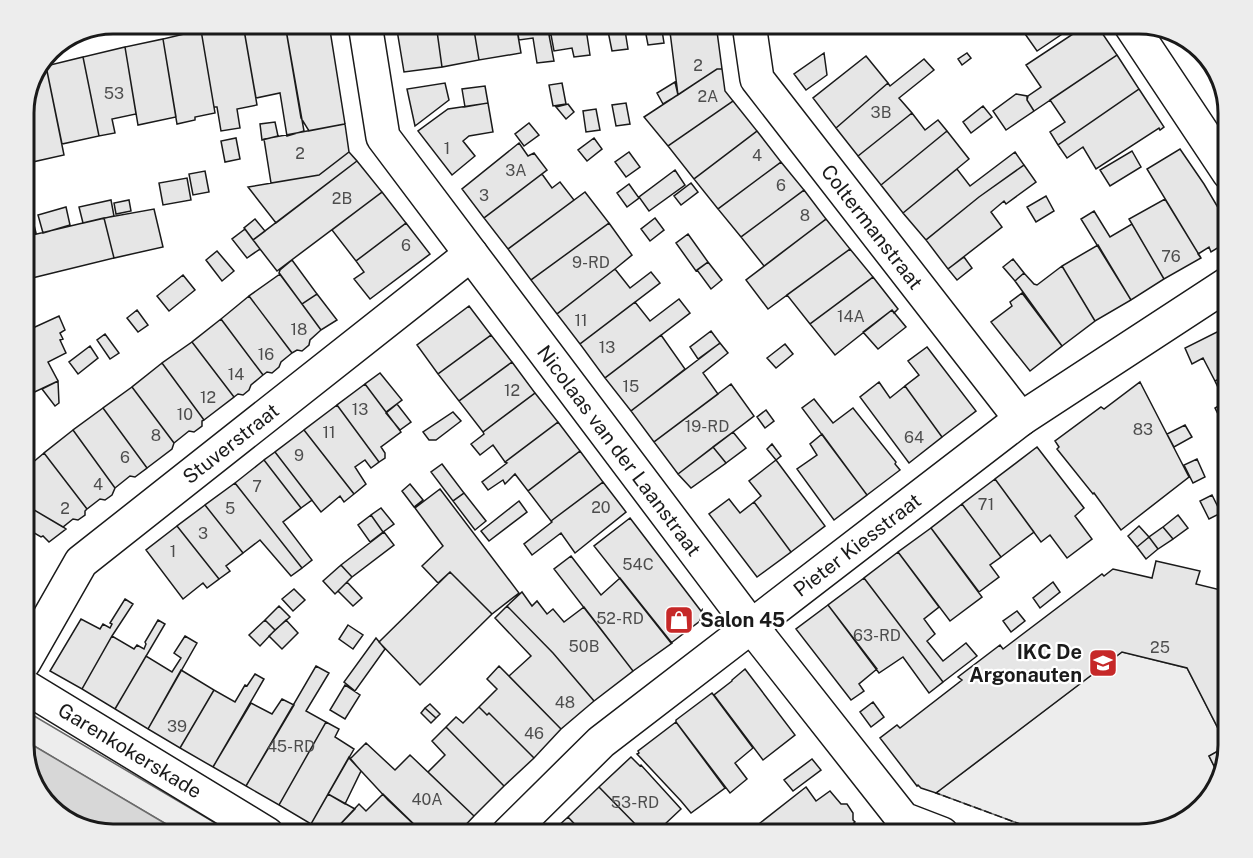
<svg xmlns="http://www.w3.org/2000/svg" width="1253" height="858" font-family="'Public Sans',sans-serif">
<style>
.built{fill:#ededed;stroke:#6a6a6a;stroke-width:1.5}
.water{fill:#d7d7d7;stroke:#6a6a6a;stroke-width:1.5}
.building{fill:#e6e6e6;stroke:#1a1a1a;stroke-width:1.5}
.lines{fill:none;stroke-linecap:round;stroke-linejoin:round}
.street-casing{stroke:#1a1a1a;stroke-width:36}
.street{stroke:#fff;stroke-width:33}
.fence{stroke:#1a1a1a;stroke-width:1.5;stroke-dasharray:8 3;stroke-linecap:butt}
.labels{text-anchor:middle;stroke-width:4.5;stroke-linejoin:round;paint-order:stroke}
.number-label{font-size:16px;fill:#4d4d4d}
.street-label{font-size:20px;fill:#1a1a1a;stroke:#fff}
.poi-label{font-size:20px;font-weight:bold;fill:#1a1a1a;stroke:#fff;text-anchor:start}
.rim{fill:none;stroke:#1a1a1a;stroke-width:3}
</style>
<rect width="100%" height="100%" fill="#fff"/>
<!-- built -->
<path class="built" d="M1122,652L1187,668L1227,746L1209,756L1219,776L1214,795L1179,825L1140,834H1047L936,793Z
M24,710L234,834H183L24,740Z"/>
<!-- water -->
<path class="water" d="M24,740L183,834H113L63,819L36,789L24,750Z"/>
<!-- building -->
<path class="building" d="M232,24H243L257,105L237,109L240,128L221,131L217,107H214L201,30Z
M243,24H285L304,131L287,136L280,93L256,98Z
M285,24H329L345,124L309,131L301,118Z
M396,24H436L442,67L404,72Z
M436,24H473L479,60L442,67Z
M473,24H516L521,53L479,60Z
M516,24H549L551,35H549L554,61L537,63L533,38L519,40Z
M549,24H589L590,29H586L590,55L574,57L572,48L554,51Z
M589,24H624L628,49L612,51L607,26L590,29Z
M644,24H661L664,43L648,45Z
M669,24H716L722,69H717L678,95Z
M1018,24H1077L1037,51Z
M1088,24H1096L1117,55L1034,111L1027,100L1028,96L1041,87L1026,65Z
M201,30L215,113L195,117V120L177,124L163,39Z
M1185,38L1190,39L1203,54L1198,57Z
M163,39L176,117L138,125L125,47Z
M125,47L136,114L112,119L115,133L99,136L83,57Z
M824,53L827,75L806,90L794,74Z
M967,53L971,58L962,65L958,59Z
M1203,54L1217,69L1223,91H1222L1198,57Z
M1117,55L1139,89L1058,145L1050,132L1065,122L1050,100Z
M866,56L888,83L836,128L813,98Z
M83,57L99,136L62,144L46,66Z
M924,59L934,70L899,98L912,113L858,156L836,128L888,83L890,86Z
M46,66L64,155L28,163L24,146V108L43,67Z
M717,69H722L725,91L733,101L668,146L644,117Z
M675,82L678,95L663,104L657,93Z
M445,83L449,100L415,126L407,89Z
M562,83L566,104L553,106L549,85Z
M485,86L488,103L465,107L462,89Z
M1139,89L1164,127L1160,130L1159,128L1096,169L1083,147L1067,158L1058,145Z
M1016,94L1027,96V100L1034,111L1006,130L993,111Z
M733,101L757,131L694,179L668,146Z
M488,103L493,132L469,136L463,141L475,156L452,175L418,131L448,109Z
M626,103L630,124L616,126L612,105Z
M568,104L574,112L566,119L556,107Z
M983,106L992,117L971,133L963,122Z
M596,109L600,130L586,132L583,111Z
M912,113L925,130L938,120L947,131L881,185L858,156Z
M275,122L278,136L262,140L260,124Z
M529,123L539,135L524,146L515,134Z
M345,124L349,152L319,175L271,183L264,139Z
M757,131L781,162L718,209L694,179Z
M947,131L969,159L903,213L881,185Z
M236,138L240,159L225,162L221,141Z
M594,138L602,149L587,161L578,150Z
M519,143L528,156L534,153L547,170L484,218L462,189Z
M1180,149L1204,184L1229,226V241L1211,252L1209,247L1198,254L1201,258L1147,169Z
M1132,151L1141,167L1110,186L1100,170Z
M349,152L357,161L276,223L248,187L319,175Z
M629,152L640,167L626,177L615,162Z
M1015,152L1024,165L979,197L926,240L903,213L957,169L970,186Z
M357,161L382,192L277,271L253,240Z
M781,162L804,190L741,237L718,209Z
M1024,165L1036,182L1006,204L1004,201L991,212L1002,227L948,269L926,240L979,197Z
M675,170L685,185L649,211L639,197Z
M205,171L209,192L193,195L189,174Z
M542,174L552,188L560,182L574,200L508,249L484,218Z
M187,178L191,200L163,205L159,183Z
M691,183L698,192L681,205L674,196Z
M629,184L639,198L627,207L617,193Z
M804,190L826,219L764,266L741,237Z
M382,192L406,223L356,261L332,230Z
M585,192L609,223L531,280L508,249Z
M1046,196L1054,211L1036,222L1027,207Z
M1165,199L1201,258L1164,279L1129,219Z
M111,200L114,216L83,223L79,207Z
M129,200L131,211L116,214L114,203Z
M66,207L70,225L43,233L38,215Z
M154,209L163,247L114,258L104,218Z
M1094,211L1110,237L1132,224L1164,279L1131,300L1081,219Z
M32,217L36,233L24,236V220Z
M104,218L114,258L24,280V237Z
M655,218L664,230L650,241L641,229Z
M255,219L265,231L253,240L244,228Z
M826,219L850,249L768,309L746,280Z
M406,223L430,254L370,299L354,279L364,272L356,261Z
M609,223L632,255L615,269L557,314L531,280Z
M245,229L260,249L247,258L232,239Z
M688,234L708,262L696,271L676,243Z
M1098,245L1131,300L1095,321L1062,266Z
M850,249L873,277L810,324L787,295Z
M217,251L234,271L222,281L206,260Z
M964,257L972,268L957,280L948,269Z
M1013,259L1024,273L1015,281L1003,267Z
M292,260L317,294L302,304L279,273L280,270Z
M708,262L722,280L711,289L697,270Z
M1062,266L1095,321L1062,346L1015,281L1024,273L1034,284L1037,285Z
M615,269L630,288L651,272L660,283L580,344L557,314Z
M280,274L321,330L310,340L309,345L302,351L297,350L292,353L249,296Z
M183,275L195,290L169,311L157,296Z
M873,277L898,309L894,313L892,310L835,355L810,324Z
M1022,293L1062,346L1030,371L991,322L1012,306L1010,302Z
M317,294L337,320L321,330L302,304Z
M249,296L292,353L281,362L279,367L272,373L267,372L263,375L221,319Z
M679,299L690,313L605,378L580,344L635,302L650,321Z
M469,306L491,335L438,374L417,345Z
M137,310L148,325L138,332L127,318Z
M892,310L906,327L878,349L863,332Z
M59,316L65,330L60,333L63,339L60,340L66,353L48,362L58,381L24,397V332Z
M221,319L263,375L251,385L249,390L243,395L238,394L234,397L192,342Z
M1229,326V374L1215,381L1203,358L1192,364L1185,348Z
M711,331L720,343L698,359L690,347Z
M105,334L119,353L110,359L97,340Z
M491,335L512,362L459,401L438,374Z
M661,335L685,369L631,411L605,378Z
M192,342L234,397L204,420L162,363Z
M720,343L728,353L703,373L718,394L654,442L631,411Z
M785,344L793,354L776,368L767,358Z
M90,346L98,358L78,374L69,362Z
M927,347L976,411L942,437L905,386L919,375L908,361Z
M512,362L535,393L483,432L459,401Z
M162,363L204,420L202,421V426L194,432L189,431L174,443L132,387Z
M380,373L402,400L386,412L365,384Z
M1229,374V419L1222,422L1215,408L1225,402L1215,381Z
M58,381L59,403L55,406L42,389Z
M879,382L890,398L905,386L942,437L909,463L860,397Z
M1140,382L1189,477L1121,530L1094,493L1093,494L1057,449L1059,447L1055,441L1101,407L1104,409Z
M365,384L401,432L381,447L385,453V458L379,462L337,405Z
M731,384L754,416L678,474L654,442Z
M132,387L174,443L172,449L147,468L103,408Z
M535,393L558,422L505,462L493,445L480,455L471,444L484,434L483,432Z
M814,399L833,423L853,408L896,462L895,464L900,470L867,495L802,408Z
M397,404L411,422L400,430L386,413Z
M337,405L379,462L371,468L365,460L355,467L366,484L354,494L304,430Z
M103,408L147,468L135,477L130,476L115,488L73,430Z
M766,410L774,421L765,428L757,417Z
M453,412L461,421L436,440H429L423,432Z
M1229,419V437L1222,422Z
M558,422L580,451L528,491L515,474L505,484L503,480L488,490L482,482L507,463L505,462Z
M1185,425L1192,437L1174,447L1167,434Z
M73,430L115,488L112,495L105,500L100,499L87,509L44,453Z
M304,430L354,494L344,502L340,496L321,512L275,452Z
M733,432L746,448L726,463L713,447Z
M822,434L867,495L834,520L797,469L817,455L810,444Z
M772,444L781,456L776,460L767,449Z
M713,447L726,463L691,488L678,474Z
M1037,447L1084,508L1075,516L1092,539L1067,558L1050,535L1041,542L995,479Z
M580,451L603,482L551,521L528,491Z
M275,452L312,500L301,508L264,460Z
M44,453L87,509L85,511V515L78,520L73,519L63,527L24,504V481L30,477L25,469Z
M1197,459L1205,477L1193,483L1184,465Z
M264,460L301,508L283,522L312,560L302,568L235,483Z
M776,460L825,526L791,552L754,502L761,496L749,481Z
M442,464L464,493L453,501L431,472Z
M995,479L1034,532L1001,557L962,504Z
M603,482L626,512L575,553L561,533L532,555L524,544L552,522L551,521Z
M235,483L302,568L291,576L260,540L243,553L205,505Z
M410,484L423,500L414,507L402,491Z
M440,489L519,593L492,614L450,572L438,583L422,566L443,546L415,508Z
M464,493L486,521L475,530L453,501Z
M1212,495L1221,513L1209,519L1200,501Z
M729,499L740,513L754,502L791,552L757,577L709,514Z
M519,501L527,512L489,541L481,531Z
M24,504L63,527L66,529L49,542L43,536L41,537L24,527Z
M962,504L1001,557L990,565L999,577L979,592L931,528Z
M205,505L243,553L226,566L230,571L219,579L177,526Z
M381,508L394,524L383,532L371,515Z
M371,515L383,532L370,542L358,525Z
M1178,515L1188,528L1173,539L1163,527Z
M630,518L701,611L702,610L700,621L671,643L594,546Z
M177,526L219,579L207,588L203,583L183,599L146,550Z
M1139,526L1149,537L1137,547L1128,536Z
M1163,527L1173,539L1158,549L1149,537Z
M931,528L982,597L950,621L898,552Z
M384,532L394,545L352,577L341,565Z
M1229,533V555L1227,556L1218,539Z
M1149,537L1158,549L1146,559L1137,547Z
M898,552L939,607L924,619L935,634L927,641L943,661L966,643L977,656L943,682L864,578Z
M571,556L601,595L620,578L672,643L633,671L554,569Z
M1156,561L1200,571L1196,584L1229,592V745L1219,776L1209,756L1227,746L1187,668L1122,652L936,793L921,788L918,785L917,786L880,738L897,725L900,728L962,680L958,677L1000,645L1003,649L1102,574L1104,576L1113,569L1152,578Z
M341,565L352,577L335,594L323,581Z
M24,569L31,573L24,585Z
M450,572L492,614L420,685L379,642Z
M864,578L943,682L929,693L903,657L879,673L828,605Z
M347,582L362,598L353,606L338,591Z
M1053,582L1060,592L1040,608L1033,598Z
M294,589L305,600L293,611L282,599Z
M522,592L532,606L537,601L547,614L553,609L564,622L584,607L633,671L594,701L553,653L507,606Z
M125,599L133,604L112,636L82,689L50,671L81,619L100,629L103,624L110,628L112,624L110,623Z
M828,605L877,669L859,684L864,691L851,700L796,629Z
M279,606L290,617L275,630L265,620Z
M507,606L553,653L594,701L561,729L509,676L531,656L495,618Z
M1017,611L1025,621L1011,632L1003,621Z
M158,620L165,624L115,709L82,689L112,636L134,649L137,645L144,649L146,644L145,642Z
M265,620L275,630L260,646L249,635Z
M286,620L298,633L282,649L269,636Z
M348,625L363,635L353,649L339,639Z
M185,636L197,643L148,729L115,709L146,656L172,672L181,658L174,653Z
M376,638L385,649L355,691L344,682Z
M316,666L329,673L306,711L326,722L279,805L246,786Z
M499,666L561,729L534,758L489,713L487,715L479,707L497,689L487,679Z
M745,669L795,735L763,760L714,695L732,681V680Z
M181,670L214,690L180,748L148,729Z
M255,674L264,679L213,767L180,748L214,690L235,702L245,685L247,686Z
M345,685L360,695L345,719L330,710Z
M712,693L753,748L735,763L747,779L730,793L676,722V720Z
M282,699L294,705L246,786L213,767L251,703L272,714Z
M873,702L884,717L871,727L860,712Z
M430,704L440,714L436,718L425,708Z
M479,707L487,715L489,713L534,758L504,786L446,727L456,717L463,723Z
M425,708L436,718L431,723L421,713Z
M326,722L339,729L335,737L354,749L311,824L279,805Z
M676,722L725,788L691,813L681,801L637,754L639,753L638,751Z
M446,727L504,786L474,816L428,772L445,755L432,741Z
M366,743L395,770L410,755L474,816L457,834H424L388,800L350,759Z
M349,757L361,771L345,804L328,794Z
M631,757L640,766L641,765L681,809L664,825L672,834H645L599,787Z
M812,759L821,770L793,791L784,780Z
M599,787L645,834H584L568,817Z
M806,787L816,801L830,791L841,804H847L853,813V820L855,822L839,834H789L785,828L777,834H769L760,823Z
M328,794L355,809L331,834H327L311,824Z
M383,794L424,834H331L359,804L366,811Z
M568,817L584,834H551L556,828Z"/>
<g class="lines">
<!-- street casing -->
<g class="street-casing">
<g id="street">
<path id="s1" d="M365,24L383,137L751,626L903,819L942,834"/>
<path id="s2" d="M749,24L757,79L1021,419"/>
<path d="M1130,24L1229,173"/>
<path id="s3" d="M24,662L81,562L471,254"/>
<path id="s4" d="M24,686L267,834"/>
<path id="s5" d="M508,834L601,742L1021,419L1229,283"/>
</g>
</g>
<!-- street -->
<use href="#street" class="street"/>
<!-- fence -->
<path class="fence" d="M939,791L936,793L1047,834"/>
</g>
<!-- icons -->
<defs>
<g id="shop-square" transform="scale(1.5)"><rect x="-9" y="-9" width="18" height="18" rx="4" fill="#c62828" stroke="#fff"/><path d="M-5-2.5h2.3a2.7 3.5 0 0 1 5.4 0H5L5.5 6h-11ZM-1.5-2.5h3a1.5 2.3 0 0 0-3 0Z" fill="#fff"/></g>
<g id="school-square" transform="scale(1.5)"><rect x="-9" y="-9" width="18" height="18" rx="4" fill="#c62828" stroke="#fff"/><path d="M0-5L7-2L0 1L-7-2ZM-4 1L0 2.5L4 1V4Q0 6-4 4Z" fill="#fff"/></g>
</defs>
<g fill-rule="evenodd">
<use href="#shop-square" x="679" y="620"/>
<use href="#school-square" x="1103" y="663"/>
</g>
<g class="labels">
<!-- number labels -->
<g class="number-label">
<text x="698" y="71">2</text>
<text x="114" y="99">53</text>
<text x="708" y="102">2A</text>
<text x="881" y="118">3B</text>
<text x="447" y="154">1</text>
<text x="300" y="159">2</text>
<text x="757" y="161">4</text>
<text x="516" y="176">3A</text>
<text x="781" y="191">6</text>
<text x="484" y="201">3</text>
<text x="342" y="204">2B</text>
<text x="805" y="221">8</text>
<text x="406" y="251">6</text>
<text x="1171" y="262">76</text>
<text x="591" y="268">9-RD</text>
<text x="851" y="322">14A</text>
<text x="581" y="326">11</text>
<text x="299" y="335">18</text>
<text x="607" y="353">13</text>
<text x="266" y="360">16</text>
<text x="236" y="380">14</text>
<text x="631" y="392">15</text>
<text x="512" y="396">12</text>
<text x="208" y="403">12</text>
<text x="360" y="415">13</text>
<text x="185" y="420">10</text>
<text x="707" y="432">19-RD</text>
<text x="1143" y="435">83</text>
<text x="329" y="438">11</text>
<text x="156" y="441">8</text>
<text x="914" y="443">64</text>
<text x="299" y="461">9</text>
<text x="125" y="463">6</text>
<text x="98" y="490">4</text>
<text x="257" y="492">7</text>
<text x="986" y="510">71</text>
<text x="601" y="513">20</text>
<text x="65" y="514">2</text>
<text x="230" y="514">5</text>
<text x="203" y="539">3</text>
<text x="173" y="557">1</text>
<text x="638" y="570">54C</text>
<text x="620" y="624">52-RD</text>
<text x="877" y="641">63-RD</text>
<text x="584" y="652">50B</text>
<text x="1160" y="653">25</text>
<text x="565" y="708">48</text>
<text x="177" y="732">39</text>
<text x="534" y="739">46</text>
<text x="291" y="752">45-RD</text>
<text x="427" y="805">40A</text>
<text x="635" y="808">53-RD</text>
</g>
<!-- street labels -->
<g class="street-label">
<text dy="7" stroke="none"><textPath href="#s2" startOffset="243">Coltermanstraat</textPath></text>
<text dy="7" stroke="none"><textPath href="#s3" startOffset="306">Stuverstraat</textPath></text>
<text dy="7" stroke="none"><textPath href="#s1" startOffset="507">Nicolaas van der Laanstraat</textPath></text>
<text dy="7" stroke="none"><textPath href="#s5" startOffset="454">Pieter Kiesstraat</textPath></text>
<text dy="7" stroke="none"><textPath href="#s4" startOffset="124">Garenkokerskade</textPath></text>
</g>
<!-- poi labels -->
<g class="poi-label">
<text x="700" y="627">Salon 45</text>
<text x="1082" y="659" text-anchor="end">IKC De<tspan x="1082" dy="23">Argonauten</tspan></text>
</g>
</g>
<!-- crop -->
<path d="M0 0H1253V858H0ZM113 34H1139A79 79 0 0 1 1218 113V745A79 79 0 0 1 1139 824H113A79 79 0 0 1 34 745V113A79 79 0 0 1 113 34Z" fill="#ededed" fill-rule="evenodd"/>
<path class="rim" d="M113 34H1139A79 79 0 0 1 1218 113V745A79 79 0 0 1 1139 824H113A79 79 0 0 1 34 745V113A79 79 0 0 1 113 34Z"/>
</svg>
